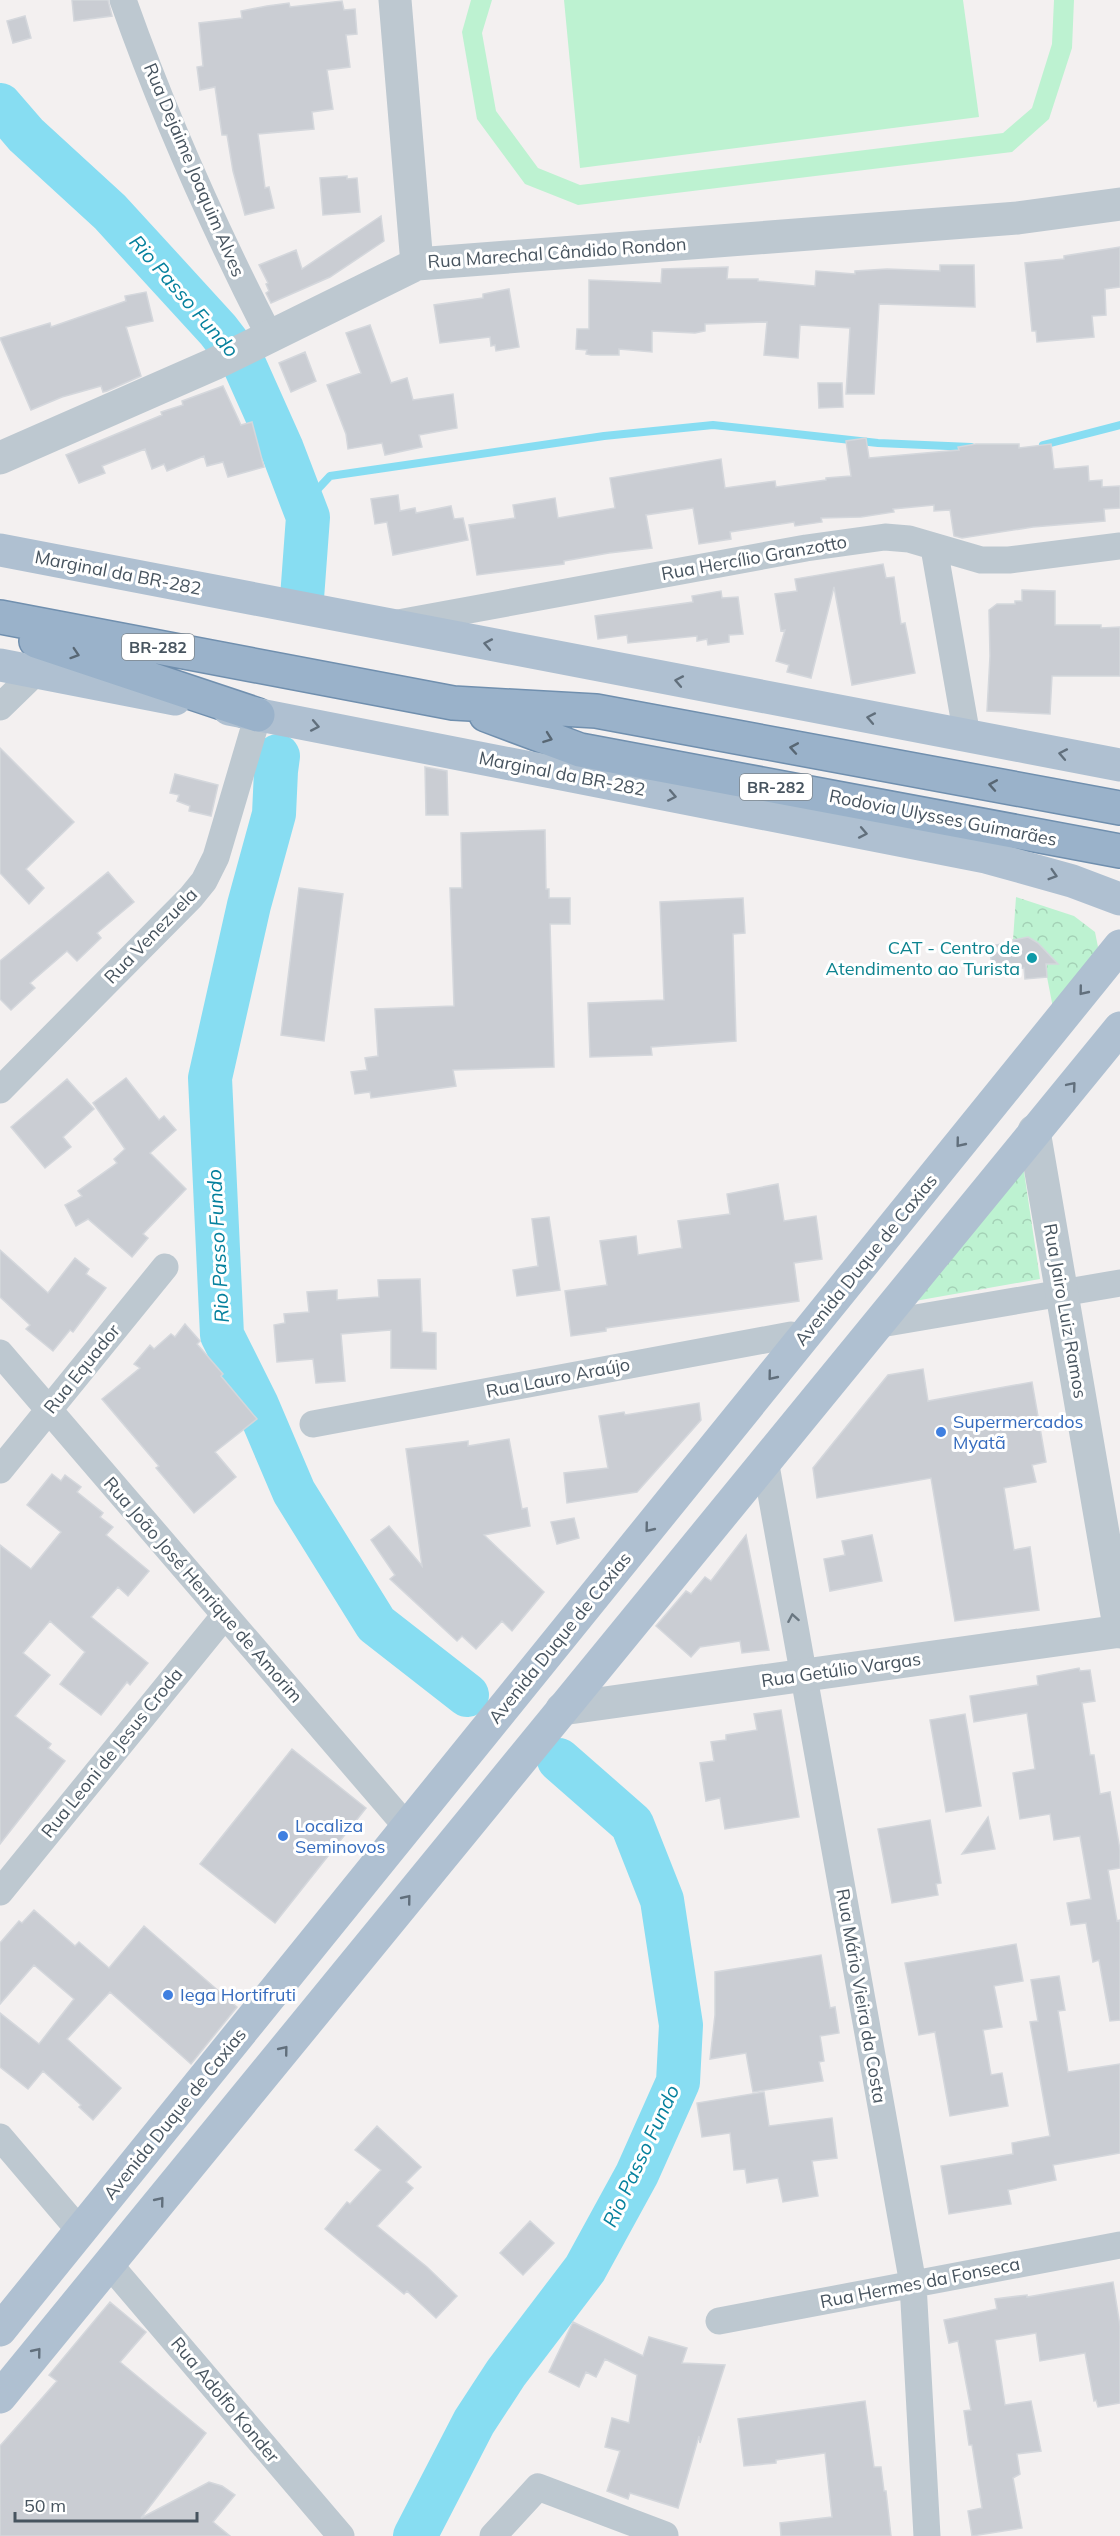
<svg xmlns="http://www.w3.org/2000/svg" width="1120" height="2536" font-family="Mulish,sans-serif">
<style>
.park{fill:url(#park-crowns)}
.pitch{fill:#bdf2d1}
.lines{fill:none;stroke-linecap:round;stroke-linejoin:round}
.stream{stroke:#87ddf2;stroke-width:8}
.river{stroke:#87ddf2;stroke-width:44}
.building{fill:#cacdd3;stroke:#d4d7dc;stroke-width:1.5}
.trunk-casing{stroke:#708fae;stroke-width:36}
.minor{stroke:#bdc8d0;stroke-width:27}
.tertiary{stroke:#bdc8d0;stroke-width:33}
.primary{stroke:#afc0d1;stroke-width:33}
.trunk{stroke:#9ab2ca;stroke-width:33}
.oneway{stroke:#616f7c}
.oneway2{stroke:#586774}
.oneway3{stroke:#6a7781}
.culture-dot{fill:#0f9aa8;stroke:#fff;stroke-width:2}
.shop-dot{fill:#3f7fe0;stroke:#fff;stroke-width:2}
.labels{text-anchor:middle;stroke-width:6;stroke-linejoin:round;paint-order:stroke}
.shield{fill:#fff;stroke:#7e878f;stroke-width:1.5}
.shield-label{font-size:16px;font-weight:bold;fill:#47545f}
.street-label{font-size:18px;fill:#47545f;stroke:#fff}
.culture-label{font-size:18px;fill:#0d838f;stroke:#fff;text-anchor:end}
.shop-label{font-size:18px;fill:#366cbe;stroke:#fff;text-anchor:start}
.water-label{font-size:20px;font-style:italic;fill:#05809d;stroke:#fff}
</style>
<defs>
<pattern id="park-crowns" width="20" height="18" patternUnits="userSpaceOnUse" patternTransform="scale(1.5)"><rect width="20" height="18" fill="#bdf2d1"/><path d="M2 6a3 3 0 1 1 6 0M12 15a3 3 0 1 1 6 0" fill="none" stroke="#a4d1b6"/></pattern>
</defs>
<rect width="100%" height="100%" fill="#f3f0f0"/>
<!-- park -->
<path class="park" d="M1016,897L1074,916L1095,932L1099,952L1053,1008L1047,977V952L1028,937L1013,940Z
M1023,1165L1040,1279L915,1301Z"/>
<!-- pitch -->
<path class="pitch" d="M471,0H492L482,33L496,111L538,168L580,185L1003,133L1032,108L1052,44L1054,0H1074L1072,48L1049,119L1012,152L578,205L525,184L477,119L462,32Z
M564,0H963L979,117L580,168Z"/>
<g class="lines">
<!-- stream -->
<path class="stream" d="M1043,445L1120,425
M308,517L316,491L330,476L604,436L713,425L878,443L971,447"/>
<!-- river -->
<path class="river" d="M0,105L26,135L110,212L218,330L244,364L282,449L308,517L302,598
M278,756L276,771L274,814L249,905L210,1078L222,1335L257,1405L294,1492L376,1624L467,1695
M415,2536L474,2422L506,2373L585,2269L637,2174L678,2082L681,2025L662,1900L632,1824L559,1760"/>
</g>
<!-- building -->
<path class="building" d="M72,0H108L112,16L74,21Z
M342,1L344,10L355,9L357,34L346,35L350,67L327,70L333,109L312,112L314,129L258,134L265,188L269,187L274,208L245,215L233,171L227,135H222L215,87L200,90L197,67L203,66L199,23L242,18L241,11L267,6L289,3L290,7Z
M25,16L31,38L13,43L7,21Z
M347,176V179L357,178L360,212L323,215L320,178Z
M381,216L384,241L330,277L271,303L266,293L269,291L266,284L268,283L259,265L296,250L302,269Z
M1120,247V287L1105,289L1106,315L1092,316L1094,337L1037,342L1036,331H1032L1025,263L1064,259V256Z
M940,265H974L975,307L879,304L874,394H846L850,328L800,325L798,358L764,355L767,322L705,324V331L695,333L652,331V352L619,349V355H591L586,354L587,350L576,349L577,329H589V280L661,283L662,269L728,267L727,279H758V281L815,286L816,271L855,274V271L887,269L940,271Z
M509,289L519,347L496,351L495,345L491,346L490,337L440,343L434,305L483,298V294Z
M146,292L153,321L126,327L141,376L107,391L103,392L101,386L62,397L31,410L0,338L50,323L51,327L126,301L125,296Z
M370,325L391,383L407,378L413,400L453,394L457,428L419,435L422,447L385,455L382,443L348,449L346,434L327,385L361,373L346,333Z
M305,352L316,381L291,392L279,363Z
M818,383H842L843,407L819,408Z
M223,386L241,425L252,422L264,467L228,477L223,462L207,466L204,456L167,471L164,464L152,469L145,449L102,466L105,473L79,483L66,455L162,415L161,412L183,405L182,401Z
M866,438L869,458L959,450L958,447L976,444H1019V448L1051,444L1054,469L1088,466L1089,481L1102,480V487L1120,486V508L1104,509L1105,521L1033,527L962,538L954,536L950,510L934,511V505L893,509L894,512L861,517L821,518L822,522L795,526L794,522L730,532L731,539L699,544L693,508L646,515L652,548L609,553L564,561V564L477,575L469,525L515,518L513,505L555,498L558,518L615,508L610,478L721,459L725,488L775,481L776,487L826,480V478L851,476L846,441Z
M398,495L400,511L415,508L416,513L451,506L454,519L463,518L468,540L393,555L387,522L375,524L371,499Z
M883,564L886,578L894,577L901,624L905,623L915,673L852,685L834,587L811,678L787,672L789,665L776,661L785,630L781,631L775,594L797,591L795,579Z
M1022,590L1055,591V625H1101V628L1120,627V676H1052L1050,714L987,711L990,656L989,610L997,604H1015V601H1022Z
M721,591L722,598L738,597L743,634L729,635V642L708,645L707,639L697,641V636L628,643L627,635L598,639L595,616L693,602L692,596Z
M0,748L74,822L26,869L44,888L29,904L0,873Z
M425,767L447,771L448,815H426Z
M175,774L218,785L211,816L189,811L190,806L177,801L179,795L170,793Z
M545,830L546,889H549V898H570V924H550L554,1067L453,1070L456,1086L371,1098L370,1092L355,1094L351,1072L367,1070L365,1058L378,1056L375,1009L454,1006L450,888H462L461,833Z
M108,872L134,902L97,933L101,938L77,961L67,951L30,983L35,988L11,1010L0,999V961Z
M299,888L343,894L324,1041L281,1035Z
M743,898L745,933L733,934L736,1041L651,1047L652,1055L590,1057L588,1003L664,1000L660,902Z
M1028,937L1038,943L1058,964H1046L1047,977L1025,979L1024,968L993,972L989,946L1014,942L1013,940Z
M126,1078L159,1120L164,1116L176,1130L150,1153L186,1189L143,1234L148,1238L132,1257L88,1219L76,1226L65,1205L82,1196L78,1191L117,1163L114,1159L125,1149L93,1103Z
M67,1079L94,1109L63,1137L71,1147L45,1168L11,1127Z
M778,1184L784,1221L816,1216L822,1259L794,1263L799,1301L606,1328V1331L571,1336L565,1291L607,1285L600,1241L636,1236L638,1255L682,1248L678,1221L730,1214L727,1194Z
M549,1217L560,1290L517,1296L513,1270L538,1266L532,1219Z
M0,1250L48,1293L75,1258L89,1269L86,1274L106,1288L73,1332L70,1330L53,1351L26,1329L30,1325L0,1297Z
M420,1279L422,1332L436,1333V1369L391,1368V1330L341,1334L345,1381L316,1383L313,1359L277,1362L274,1325L285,1323L284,1314L309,1312L307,1292L337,1290V1300L379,1297L378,1280Z
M185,1324L200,1341L197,1344L223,1374L221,1376L257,1419L215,1452L236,1477L194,1513L156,1468L159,1466L102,1399L140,1368L134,1364L150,1345L154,1349L171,1334L175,1337Z
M923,1369L928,1401L1032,1382L1046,1462L1032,1465L1036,1482L1004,1488L1014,1550L1030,1547L1039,1610L955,1621L931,1478L817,1498L813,1468L888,1375Z
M699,1403L701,1420L637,1492L567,1503L564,1473L608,1468L599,1416L624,1412L625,1415Z
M509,1439L522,1509L527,1508L530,1526L484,1535L544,1592L512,1631L502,1621L476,1649L462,1636L457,1641L390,1579L395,1575L371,1540L389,1526L422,1566L406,1449L468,1441V1446Z
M52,1474L61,1481L65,1475L81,1487L77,1492L103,1513L100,1517L113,1527L106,1535L149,1571L128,1596L118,1587L91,1617L148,1663L130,1685L127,1682L101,1715L60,1684L85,1652L50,1621L23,1653L50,1675L15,1716L51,1744L48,1748L65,1761L0,1844V1545L31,1569L61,1532L27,1505Z
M574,1518L579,1538L557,1544L551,1522Z
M746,1535L769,1650L742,1653L740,1641L700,1647L691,1657L656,1626L686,1591L691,1594L705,1577L711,1581Z
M872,1535L882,1581L830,1591L824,1559L845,1555L842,1541Z
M1079,1668L1080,1671L1090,1670L1095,1701L1082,1703L1090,1755H1094L1100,1794L1110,1792L1120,1850V1868L1108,1870L1117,1921L1120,1920V2020L1110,2021L1099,1960L1093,1962L1086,1923L1071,1925L1067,1903L1091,1899L1080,1836L1054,1840L1050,1814L1020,1819L1013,1773L1035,1769L1027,1713L974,1722L970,1696L1038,1685L1037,1676Z
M781,1710L799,1817L725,1829L720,1798L706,1801L700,1763L714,1761L711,1742L726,1740V1735L757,1730L754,1714Z
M965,1714L981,1806L946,1812L930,1720Z
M292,1749L366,1808L275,1923L200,1864Z
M988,1817L995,1849L962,1854Z
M930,1820L941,1883L936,1884L938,1895L892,1903L878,1829Z
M34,1910L75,1946L79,1942L109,1968L144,1926L237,2007L191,2064L110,1992L67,2039L121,2088L93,2120L79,2107L81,2105L43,2071L28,2089L0,2067V2013L39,2044L74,1999L34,1965L0,2004V1943L19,1921L22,1923Z
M1016,1944L1023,1981L994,1986L1002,2027L983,2030L991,2075L1002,2073L1008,2106L950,2116L935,2032L919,2035L905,1963Z
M821,1955L830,2008L835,2007L839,2033L820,2036L824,2061L819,2062L823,2081L753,2092L746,2053L710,2059L715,2015V1972Z
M1059,1976L1065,2010L1058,2011L1068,2072L1120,2064V2153L1053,2165L1056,2180L1008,2190L1011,2204L949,2214L941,2166L1013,2154L1012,2143L1050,2136L1030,2022L1038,2021L1031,1980Z
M764,2092L769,2126L832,2118L837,2158L812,2161L818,2196L783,2202L778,2178L747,2183L745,2169L734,2170L730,2133L702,2137L697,2103Z
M377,2126L421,2167L406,2182L413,2188L377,2226L427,2267L457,2296L436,2318L407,2291L404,2294L325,2229L347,2202L350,2204L381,2170L355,2150Z
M530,2221L554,2243L523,2275L500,2253Z
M1113,2282L1120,2326V2403L1098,2407L1096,2400L1094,2401L1085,2353L1040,2361L1036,2333L995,2340L1005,2405L1031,2401L1041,2451L1017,2454L1020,2474L1013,2478L1022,2528L972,2536L968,2511L982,2508L972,2445H969L964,2411L971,2410L958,2341L949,2343L944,2320L997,2309L995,2299L1027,2295V2297Z
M110,2302L146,2332L120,2362L206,2433L141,2518L209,2482L222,2486L235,2495L213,2522L230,2536H0V2446L57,2381L49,2375Z
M573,2322L643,2356L649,2337L687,2348L682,2363L725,2365L700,2443L699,2436L678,2508L630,2493L628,2499L607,2491L620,2451L605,2447L612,2418L629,2423L637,2375L605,2359L596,2377L586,2372L579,2387L549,2372Z
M865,2401L874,2467H881L884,2491H886L891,2536H781L780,2523L832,2517L825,2453L776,2460V2463L744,2466L738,2419Z"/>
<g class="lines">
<!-- trunk casing -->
<g class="trunk-casing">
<path id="trunk" d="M0,617L453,703L596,711L1120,808
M36,641L258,715
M486,715L580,750L1120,851"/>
</g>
<!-- minor -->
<path class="minor" d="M123,0C164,116 214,228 270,337
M934,548L967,736
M398,623L806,548L885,537L909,539L981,560H1009L1120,546
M0,707L36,672
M0,1090L191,897L204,881L216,857L258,715
M875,1325L1120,1283
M0,1353L407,1827
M313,1424L791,1335L803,1337
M765,1460L913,2284L927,2536
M0,1470L165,1267
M0,1892L225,1615
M0,2137L80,2231
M109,2264L341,2536
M719,2321L1120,2245
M493,2536L538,2487L665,2535"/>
<!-- tertiary -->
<path class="tertiary" d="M395,0L417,264
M0,458L214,364L417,264L1018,218L1120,204
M1034,1131L1120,1632
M562,1709L1120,1631"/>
<!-- primary -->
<path class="primary" d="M0,550L1120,765
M0,665L175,699
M229,709L986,857L1072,881L1120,899
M0,2330L1120,946
M0,2397L1120,1028"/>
<!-- trunk -->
<use href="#trunk" class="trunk"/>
</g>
<!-- one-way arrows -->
<defs><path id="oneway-chevron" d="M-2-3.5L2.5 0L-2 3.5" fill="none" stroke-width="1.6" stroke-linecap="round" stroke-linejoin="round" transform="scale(1.5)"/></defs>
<g class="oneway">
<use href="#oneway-chevron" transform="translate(488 644) rotate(-169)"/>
<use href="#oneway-chevron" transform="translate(679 681) rotate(-169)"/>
<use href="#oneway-chevron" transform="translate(871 718) rotate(-169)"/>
<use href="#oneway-chevron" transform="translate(315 726) rotate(11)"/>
<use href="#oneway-chevron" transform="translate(1063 754) rotate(-169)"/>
<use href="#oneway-chevron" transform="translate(672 796) rotate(11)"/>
<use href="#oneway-chevron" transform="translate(863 833) rotate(11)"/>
<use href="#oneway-chevron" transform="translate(1053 875) rotate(17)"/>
<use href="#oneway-chevron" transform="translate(1083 991) rotate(129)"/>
<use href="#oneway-chevron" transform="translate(1072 1086) rotate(-50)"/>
<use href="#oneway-chevron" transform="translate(960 1143) rotate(129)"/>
<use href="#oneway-chevron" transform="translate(772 1376) rotate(129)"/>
<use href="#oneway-chevron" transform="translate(649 1528) rotate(129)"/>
<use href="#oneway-chevron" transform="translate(407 1899) rotate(-51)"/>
<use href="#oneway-chevron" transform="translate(284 2050) rotate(-51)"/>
<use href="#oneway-chevron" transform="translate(160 2201) rotate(-51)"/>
<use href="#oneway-chevron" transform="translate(37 2352) rotate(-51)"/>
</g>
<g class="oneway2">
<use href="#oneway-chevron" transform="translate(75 654) rotate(18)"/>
<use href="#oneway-chevron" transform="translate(548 738) rotate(20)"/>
<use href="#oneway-chevron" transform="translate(794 748) rotate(-170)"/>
<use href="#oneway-chevron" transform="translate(993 785) rotate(-170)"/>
</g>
<use class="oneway3" href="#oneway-chevron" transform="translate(793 1618) rotate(-100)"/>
<!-- markers -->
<circle class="culture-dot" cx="1032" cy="958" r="6"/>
<g class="shop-dot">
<circle cx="941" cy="1432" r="6"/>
<circle cx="283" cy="1836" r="6"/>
<circle cx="168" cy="1995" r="6"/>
</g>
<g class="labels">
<!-- shield labels -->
<g class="shield">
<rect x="122" y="634" width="72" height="26" rx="4.5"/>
<rect x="740" y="774" width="72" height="26" rx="4.5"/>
</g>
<g class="shield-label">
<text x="158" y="653">BR-282</text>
<text x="776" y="793">BR-282</text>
</g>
<!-- street labels -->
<g class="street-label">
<text transform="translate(194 170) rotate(67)" y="6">Rua Dejaime Joaquim Alves</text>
<text transform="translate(557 253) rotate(-4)" y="6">Rua Marechal Cândido Rondon</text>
<text transform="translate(754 558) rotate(-10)" y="6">Rua Hercílio Granzotto</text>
<text transform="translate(118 573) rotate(11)" y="6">Marginal da BR-282</text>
<text transform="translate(562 774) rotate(11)" y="6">Marginal da BR-282</text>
<text transform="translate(943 818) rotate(11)" y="6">Rodovia Ulysses Guimarães</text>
<text transform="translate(151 936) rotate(-46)" y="6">Rua Venezuela</text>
<text transform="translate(866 1260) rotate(-51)" y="6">Avenida Duque de Caxias</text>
<text transform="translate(1065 1311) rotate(80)" y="6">Rua Jairo Luiz Ramos</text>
<text transform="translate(82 1369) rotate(-51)" y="6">Rua Equador</text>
<text transform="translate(558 1378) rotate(-11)" y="6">Rua Lauro Araújo</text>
<text transform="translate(203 1590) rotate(49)" y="6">Rua João José Henrique de Amorim</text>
<text transform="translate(560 1638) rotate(-51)" y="6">Avenida Duque de Caxias</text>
<text transform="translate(841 1670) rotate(-8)" y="6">Rua Getúlio Vargas</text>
<text transform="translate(112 1753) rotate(-51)" y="6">Rua Leoni de Jesus Croda</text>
<text transform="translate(861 1996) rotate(80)" y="6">Rua Mário Vieira da Costa</text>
<text transform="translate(175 2114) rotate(-51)" y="6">Avenida Duque de Caxias</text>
<text transform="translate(920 2283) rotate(-11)" y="6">Rua Hermes da Fonseca</text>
<text transform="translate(225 2400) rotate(50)" y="6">Rua Adolfo Konder</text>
</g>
<!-- culture labels -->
<g class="culture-label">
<text x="1020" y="954">CAT - Centro de<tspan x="1020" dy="21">Atendimento ao Turista</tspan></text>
</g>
<!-- shop labels -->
<g class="shop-label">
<text x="953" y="1428">Supermercados<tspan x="953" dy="21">Myatã</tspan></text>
<text x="295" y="1832">Localiza<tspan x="295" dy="21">Seminovos</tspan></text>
<text x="180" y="2001">Iega Hortifruti</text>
</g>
<!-- water labels -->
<g class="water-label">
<text transform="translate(184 296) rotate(49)" y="7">Rio Passo Fundo</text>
<text transform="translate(218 1246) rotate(-93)" y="7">Rio Passo Fundo</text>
<text transform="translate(641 2156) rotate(-65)" y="7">Rio Passo Fundo</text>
</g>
</g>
<!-- scale -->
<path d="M15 2512v9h182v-9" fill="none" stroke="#47545f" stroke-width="3"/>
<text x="24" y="2512" font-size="18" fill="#47545f" stroke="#ffffff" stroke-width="4.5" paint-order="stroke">50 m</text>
</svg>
